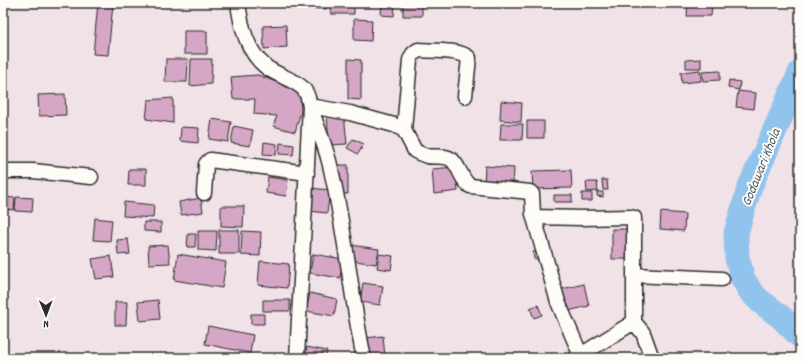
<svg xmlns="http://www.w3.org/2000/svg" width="803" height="361" font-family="Dekko,sans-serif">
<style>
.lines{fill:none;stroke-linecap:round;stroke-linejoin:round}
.river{stroke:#90c4ed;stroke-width:25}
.building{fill:#d6a6c6;stroke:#2b2b2b}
.street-casing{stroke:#2b2b2b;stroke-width:17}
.street{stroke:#fdfcf7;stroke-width:14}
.labels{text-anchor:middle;stroke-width:4;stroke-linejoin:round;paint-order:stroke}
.water-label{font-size:14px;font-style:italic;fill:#495965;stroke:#fdfcf7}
</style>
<rect width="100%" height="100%" fill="#f1e2e8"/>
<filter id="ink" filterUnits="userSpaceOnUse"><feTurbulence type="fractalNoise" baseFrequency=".025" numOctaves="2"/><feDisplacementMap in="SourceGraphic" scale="8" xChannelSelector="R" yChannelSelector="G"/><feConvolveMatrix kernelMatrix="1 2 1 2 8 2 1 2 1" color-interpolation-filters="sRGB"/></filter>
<g filter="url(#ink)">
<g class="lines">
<!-- river -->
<path class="river" d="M800,73L749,189L736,233L737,258L743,279L751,292L760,301L781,317L800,336"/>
</g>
<!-- building -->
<path class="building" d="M98,3L113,4L108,55L93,54Z
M303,3H327L326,9L303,8Z
M331,3H354V14H331Z
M382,3H395L394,16L381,15Z
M403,3H422V16H403Z
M688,3H712L711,16H687Z
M354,19L372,20L371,41L354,40Z
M286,25L287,47L264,49L263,26Z
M184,31H207V54H184Z
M166,59H188L187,82H165Z
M191,59H212L211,84L190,86Z
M348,59L361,60V100L348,99Z
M701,59V68H686V60Z
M700,70L701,81L682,83L681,72Z
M720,71V80L703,81L702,72Z
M258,75L292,88L300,97L301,111L295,132L273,126L277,116L254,114L255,99H233L231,77Z
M729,80L740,82L739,90L728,88Z
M738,91L756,93L754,109L736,107Z
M65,94L66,115L39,116L38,95Z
M173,98V123L146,119L148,100Z
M501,101L522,103L521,122L500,120Z
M344,114L347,144L329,145L327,115Z
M212,119L231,122L228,142L209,139Z
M527,121H544V138H527Z
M501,124H523L522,140H500Z
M234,126L253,130L250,146L231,143Z
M181,127L199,128L198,143L180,141Z
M353,139L364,144L358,154L347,148Z
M264,142L277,144L276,155L263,154Z
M280,143L294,145L293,155L279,154Z
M336,165H348V194H336Z
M485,166L514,168L513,188L484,186Z
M455,167L458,191L434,194L432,169Z
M129,169H146V185H128Z
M571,170L572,188L533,189L532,171Z
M268,177L288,180L286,196L266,193Z
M602,180H607L608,190H603Z
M586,182H597L598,191L587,192Z
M310,188L330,190L327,213L308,211Z
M597,192H603V197L597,196Z
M582,193H592V201H582Z
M554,195H572V202H554Z
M3,197L15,198L14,210L3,209Z
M16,197L33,198L32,212L15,211Z
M201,198L203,212L181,215L179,202Z
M124,202L154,205L153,218L123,216Z
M221,206H244L243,227L221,226Z
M661,212L685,214L684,231L660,229Z
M95,218L112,220L110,241L93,240Z
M144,222H161V232L144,231Z
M612,229H629L628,259H612Z
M219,230H239V254H219Z
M198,231H217L216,251L198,250Z
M242,231L261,232L260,256L241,255Z
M188,234H196L195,247H187Z
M128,239L130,254L118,255L117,240Z
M168,245L170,263L149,264L148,246Z
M350,245L379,249L376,264L348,260Z
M539,251L540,259H534L533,252Z
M178,254L226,262L222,288L174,280Z
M313,254L343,259L340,278L310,273Z
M379,254L393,256L391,270L377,268Z
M111,256L114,277L96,279L92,259Z
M260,261L289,264L287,288L258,285Z
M363,283L383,286L380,305L360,302Z
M584,284L589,306L568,311L562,289Z
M310,293L337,299L334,316L306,311Z
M158,300L160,319L140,321L138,302Z
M263,300H290V311H263Z
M115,302H127L126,325H115Z
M538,305L542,315L534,318L530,308Z
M251,314H264V324H251Z
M208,326L253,335L250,353L205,344Z
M383,336L385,357L369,358L366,338Z
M307,347L327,351L326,358H304Z"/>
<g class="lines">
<!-- street casing -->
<g class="street-casing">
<path id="street" d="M238,3C241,26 247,52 266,67C276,75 299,81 305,91C308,95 309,101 310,106L297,358
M404,130L410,60L413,54L418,50C431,51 460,49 469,58L465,96
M3,171H33L91,177
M204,193L206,164L210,160L307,173
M533,214L558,302L581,356
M634,275V322L643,333L652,358
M364,358C350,293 345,225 329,161C324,142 316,124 310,106L350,113L394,125L404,130L415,151C419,153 423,155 427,156C435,158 445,154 452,160C460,167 461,180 470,186L530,192L532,194L533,214L534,217L582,218L630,217L634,218V275L722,279
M576,358L634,322"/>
</g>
<!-- street -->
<use href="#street" class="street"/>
</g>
</g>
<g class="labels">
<!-- water labels -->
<g class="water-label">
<text transform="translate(760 167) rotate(-68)" y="5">Godawari Khola</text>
</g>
</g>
<!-- margin -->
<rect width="803" height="361" fill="none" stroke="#fdfcf7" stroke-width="16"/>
<rect x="8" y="8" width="787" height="345" fill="none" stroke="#2b2b2b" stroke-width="1.5" filter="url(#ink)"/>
<!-- north arrow -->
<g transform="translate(46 315) rotate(179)" stroke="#fdfcf7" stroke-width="3" paint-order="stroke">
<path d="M0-3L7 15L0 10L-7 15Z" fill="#2b2b2b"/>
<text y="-6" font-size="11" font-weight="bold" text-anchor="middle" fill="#2b2b2b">N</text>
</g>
</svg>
